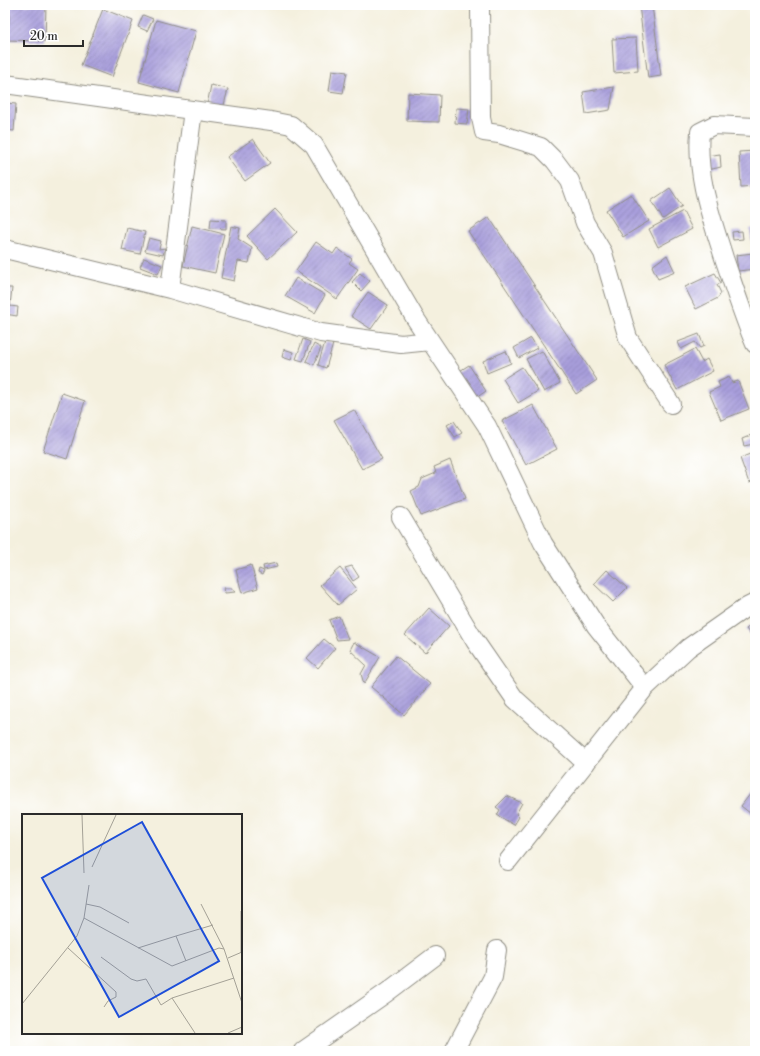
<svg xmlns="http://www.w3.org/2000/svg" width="760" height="1056" font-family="'Libre Bodoni',serif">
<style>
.building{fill:url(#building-hatch)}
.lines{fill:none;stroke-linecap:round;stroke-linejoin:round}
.street-casing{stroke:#908e84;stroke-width:20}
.street{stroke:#fff;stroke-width:18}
.inset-road{fill:none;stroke:#a4a196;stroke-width:1}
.view{fill:#1d4ed8;fill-opacity:0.15;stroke:#1d4ed8;stroke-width:2}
.inset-edge{fill:none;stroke:#2b2b2b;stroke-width:2}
</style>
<defs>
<pattern id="building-hatch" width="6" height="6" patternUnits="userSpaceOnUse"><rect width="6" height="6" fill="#a89edc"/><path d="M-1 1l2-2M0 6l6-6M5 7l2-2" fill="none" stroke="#8981b3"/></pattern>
</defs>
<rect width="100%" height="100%" fill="#fff"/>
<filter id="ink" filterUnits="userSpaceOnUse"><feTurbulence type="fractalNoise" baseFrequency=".025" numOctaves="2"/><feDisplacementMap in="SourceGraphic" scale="8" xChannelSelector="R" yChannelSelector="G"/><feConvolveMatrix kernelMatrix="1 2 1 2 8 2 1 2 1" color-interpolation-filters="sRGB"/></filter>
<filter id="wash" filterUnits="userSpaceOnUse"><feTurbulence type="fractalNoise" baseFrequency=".012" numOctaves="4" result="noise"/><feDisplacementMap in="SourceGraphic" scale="16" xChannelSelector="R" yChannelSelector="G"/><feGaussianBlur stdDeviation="0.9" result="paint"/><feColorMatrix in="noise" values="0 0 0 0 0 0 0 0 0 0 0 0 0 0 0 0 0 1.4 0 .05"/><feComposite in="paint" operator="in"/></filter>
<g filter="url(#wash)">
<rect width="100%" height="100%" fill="#f4f0de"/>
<g id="blocks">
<!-- building -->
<path class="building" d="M9,5H46L45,41L5,40V22L9,23Z
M639,5H652L661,76L648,78Z
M103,9L133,21L112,77L81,65Z
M143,15L153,19L147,31L138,27Z
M156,20L196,31L179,93L139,82Z
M636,38L638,71L614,73L612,39Z
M332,70L347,72L343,93L329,91Z
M211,85L228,89L223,109L207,105Z
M614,87L610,110L586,114L583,92Z
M408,93L440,95L439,122L407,121Z
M5,103L16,104L14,131L5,130Z
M456,108L469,109L467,124L455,123Z
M253,139L270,163L245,181L227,157Z
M755,151V186L741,187L739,152Z
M720,154L721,167L708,170L706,156Z
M670,188L682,206L663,219L651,201Z
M631,194L649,221L623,237L606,210Z
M275,209L297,232L268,259L247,236Z
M683,211L692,229L658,247L649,229Z
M489,217L597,380L576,394L468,231Z
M211,219L226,220V229L210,228Z
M192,226L224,234L215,273L183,266Z
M231,226L240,228L238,239L252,248L249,263L238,261L234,281L221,278Z
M127,228L145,232L140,254L122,250Z
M755,228V269L738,271L736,255L753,253L750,229Z
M742,231L743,239L733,240L732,232Z
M149,238L161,241L159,249L165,248L163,255L145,251Z
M316,242L333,254L337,248L352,259L349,263L358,269L337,299L296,271Z
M667,255L675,272L658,279L652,266Z
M144,258L162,265L158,274L140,267Z
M360,273L370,281L361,291L352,282Z
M715,273L721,283L717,285L721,293L718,298L696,309L685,287Z
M296,278L325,295L315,313L285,296Z
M5,288H12L10,306L18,307L17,316L5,314Z
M368,292L388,305L371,329L351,316Z
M699,334L704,346L700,348L695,342L681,349L678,342Z
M531,338L537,348L519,358L514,348Z
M303,339L310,342L303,361L296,359Z
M325,342L333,344L326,368L318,365Z
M314,344L321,348L314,365L306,361Z
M284,349L293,352L291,360L282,357Z
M695,349L702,362L707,359L713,371L677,390L664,365Z
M506,351L511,363L487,373L483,361Z
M542,351L560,383L544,392L526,359Z
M469,365L486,391L473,400L455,374Z
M522,367L538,391L518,403L503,379Z
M729,377L732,383L738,381L749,409L721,420L709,392L720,387L718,382Z
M62,393L85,401L67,459L43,451Z
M533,405L557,449L526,465L502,421Z
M354,410L382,459L362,469L334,420Z
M454,421L462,433L455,437L447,425Z
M752,435L754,444L744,446L742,439Z
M755,452V481L749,483L740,458Z
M450,460L465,499L421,516L411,491L419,487L422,479L436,473L434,467Z
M276,563L277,567L264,570L263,566Z
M251,565L258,588L242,593L236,570Z
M352,566L359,577L353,581L345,568Z
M340,568L357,589L338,605L320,585Z
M259,569L264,571L262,575L258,573Z
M607,570L627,588L613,602L594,584Z
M224,588H232L235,592L225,593Z
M429,608L449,626L425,653L405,635Z
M339,616L348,639L337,640L329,620Z
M752,624L755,628V636L753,638L746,629Z
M324,639L335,648L318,668L307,658Z
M354,642L380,657L364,684L361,674L366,665L350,650Z
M396,656L430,684L404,715L371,687Z
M754,789L755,791V817L741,806Z
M507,796L522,803L516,814L519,817L514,825L497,815L500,810L496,807Z"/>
</g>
</g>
<g filter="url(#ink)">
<use href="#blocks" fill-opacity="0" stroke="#908e84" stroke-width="1"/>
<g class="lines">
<!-- street casing -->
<g class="street-casing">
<path id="street" d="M480,5L481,118L484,132L499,134L541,147L555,161L570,181L585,223L603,253L628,338L671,404
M5,84L271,121L291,125L314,145L415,318L487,426L543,543L596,626L645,688
M755,127L714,125L700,132C696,176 711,216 724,258C734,287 743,316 755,344
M5,249L170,289L193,110
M170,289L321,333L401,344L430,341
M401,517L475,641L515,699L586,763
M508,861L645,688L688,648L745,608L755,603
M303,1051L386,993L435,956
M454,1051L493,977L497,950"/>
</g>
<!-- street -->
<use href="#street" class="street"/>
</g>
</g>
<!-- overview -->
<g transform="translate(22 814)">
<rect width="220" height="220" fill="#f4f0de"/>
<path class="inset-road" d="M60,1L62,59M70,53L94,1M64,90L78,93L107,109M179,90L202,135M219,97V139M62,104L150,152L197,134L202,135L220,189M46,134L94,178V183L86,187L82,193M116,134L154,122M79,143L109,165L115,167L124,165L139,191L150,184M206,144L220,138M164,147L154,122L191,111M0,190L55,122L62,104L67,71M173,219L150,184L212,164M206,219L220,213"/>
<path class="view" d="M120,8L197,147L97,203L20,64Z"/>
<rect width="220" height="220" class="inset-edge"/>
</g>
<!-- margin -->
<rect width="760" height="1056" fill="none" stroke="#fff" stroke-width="20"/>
<!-- scale -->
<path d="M24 40v6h59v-6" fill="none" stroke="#2b2b2b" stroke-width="2"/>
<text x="30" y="40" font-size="12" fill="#2b2b2b" stroke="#ffffff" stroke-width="3" paint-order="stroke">20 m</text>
</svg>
